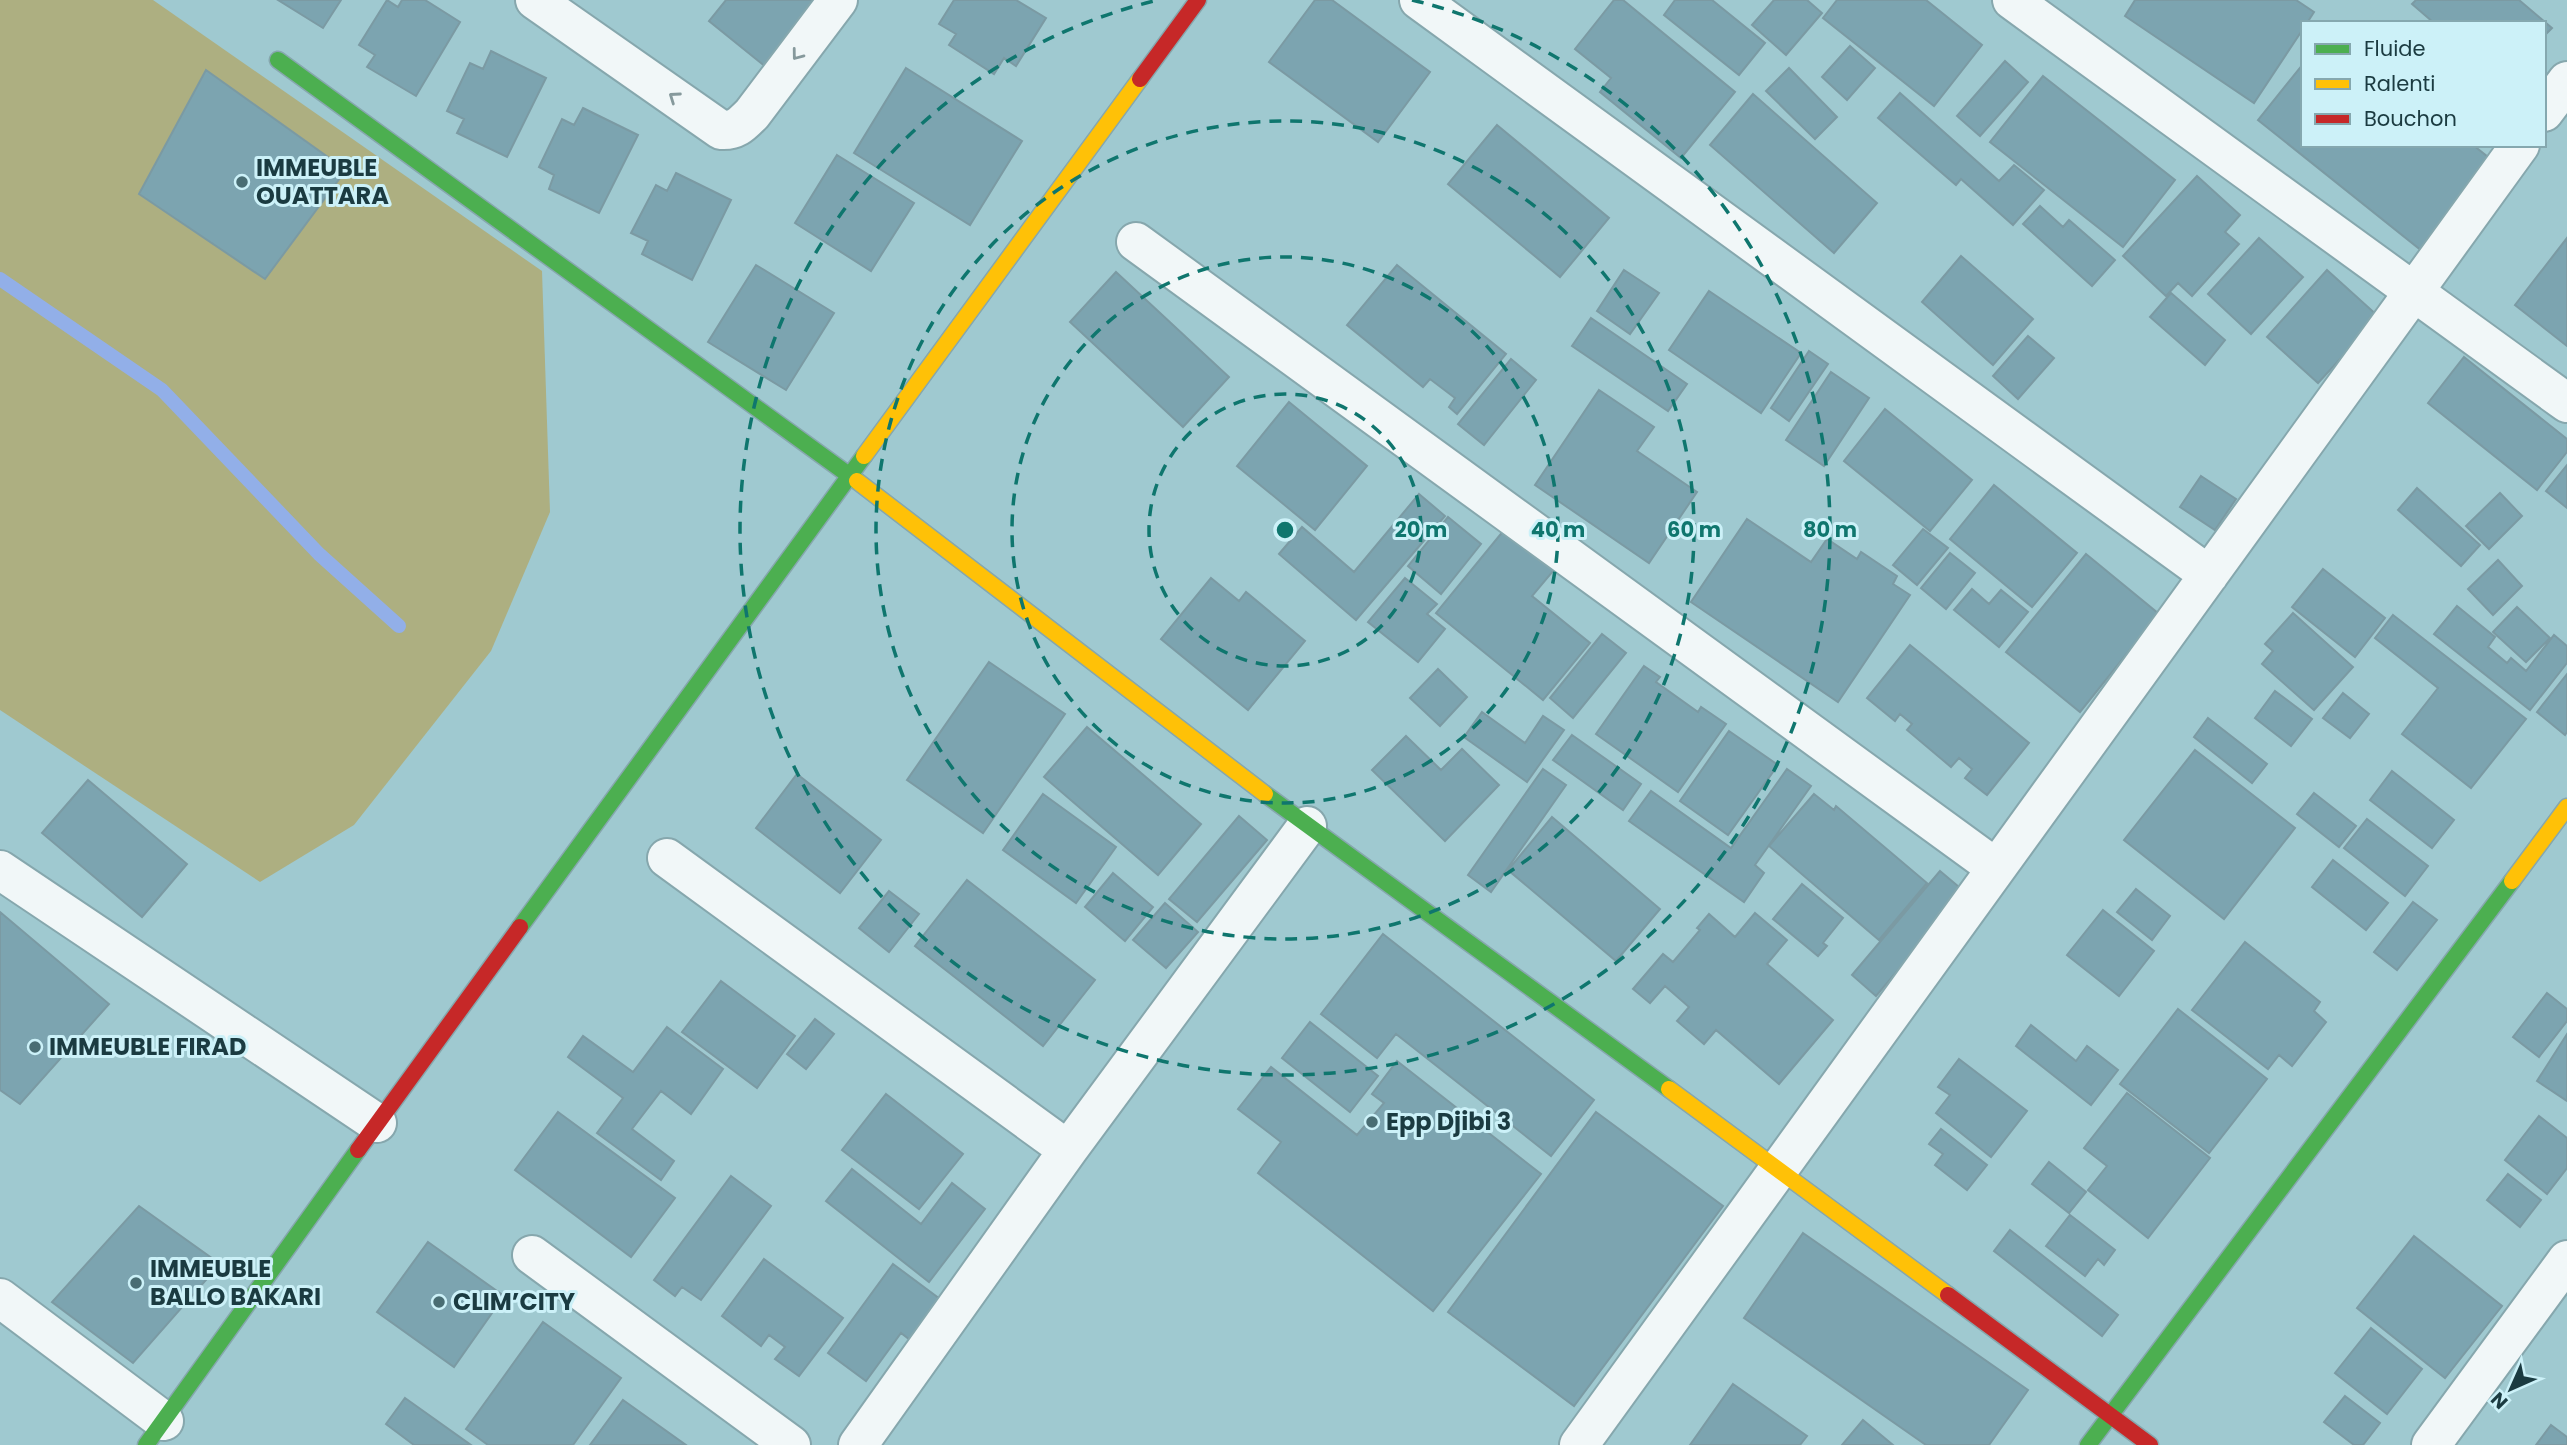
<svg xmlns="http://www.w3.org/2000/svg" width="2567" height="1445" font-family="Poppins,sans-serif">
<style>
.green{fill:#adaf81}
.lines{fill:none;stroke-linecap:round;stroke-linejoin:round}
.stream{stroke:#92afe8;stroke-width:14}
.building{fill:#7ca4b0;stroke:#7b9aa3;stroke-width:2}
.street-casing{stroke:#86a7ad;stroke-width:42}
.fast-casing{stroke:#86a7ad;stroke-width:19}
.slow-casing{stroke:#86a7ad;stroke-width:19}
.jam-casing{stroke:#86a7ad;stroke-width:19}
.street{stroke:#f1f7f8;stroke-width:38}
.fast{stroke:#4caf50;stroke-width:16}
.slow{stroke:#ffc107;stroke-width:16}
.jam{stroke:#c62828;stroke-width:16}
.oneway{stroke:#86999c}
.ring{fill:none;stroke:#0f766e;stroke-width:3.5;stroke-dasharray:12 9}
.poi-dot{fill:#496d73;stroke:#ccf1f8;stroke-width:2.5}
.labels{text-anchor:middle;stroke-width:6;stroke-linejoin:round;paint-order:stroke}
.poi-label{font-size:24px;font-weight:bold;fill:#1b3b41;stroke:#ccf1f8;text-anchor:start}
.centre{fill:#0f766e;stroke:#ccf1f8;stroke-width:3.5}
.ring-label{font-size:21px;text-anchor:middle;font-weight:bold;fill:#0f766e;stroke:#ccf1f8;stroke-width:6;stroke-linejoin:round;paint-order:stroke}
</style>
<rect width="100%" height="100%" fill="#9fc9d0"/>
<!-- green -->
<path class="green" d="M0,0H153L542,271L550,512L491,651L354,825L260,882L0,710Z"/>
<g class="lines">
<!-- stream -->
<path class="stream" d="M0,279L162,390L319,554L399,626"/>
</g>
<!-- building -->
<path class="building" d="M278,0H341L323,28Z
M387,0L398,7L402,0H425L460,22L416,96L367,67L375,55L359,45Z
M726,0H823L767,68L709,21Z
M954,0H1016L1046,18L1016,66L1004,58L994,74L949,45L956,34L939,24Z
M1315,0H1332L1430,72L1378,142L1269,62Z
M1614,0H1623L1735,92L1681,158L1600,92L1611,78L1575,49Z
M1675,0H1712L1765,43L1739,75L1664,15Z
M1774,0H1807L1822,13L1786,55L1752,25Z
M1837,0H1926L1982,45L1934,106L1823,18Z
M2135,0H2296L2314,12L2307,23H2303V29L2254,103L2125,16Z
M2416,0H2519L2552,28L2544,36V23H2434L2412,4Z
M1850,46L1875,68L1847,100L1822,77Z
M491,51L546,78L507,157L457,133L464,119L447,111L470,63L483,69Z
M2005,61L2028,82L1980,136L1957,116Z
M2303,64V145H2473L2493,161L2422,251L2258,120Z
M906,68L1022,141L970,225L854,153Z
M1789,68L1837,117L1815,139L1766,91Z
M206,70L346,170L265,279L139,194Z
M2043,76L2175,180L2123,247L1990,142Z
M1900,93L1999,181L2014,165L2044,190L2013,225L1961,179L1956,185L1878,118Z
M1753,94L1877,203L1834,253L1710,145Z
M583,108L638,135L599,213L549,189L554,175L539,167L562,119L574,125Z
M1497,125L1609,218L1560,277L1448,184Z
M837,155L914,203L871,271L795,223Z
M676,173L731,200L692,280L642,254L648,241L631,233L656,185L667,191Z
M2197,176L2240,215L2225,232L2239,244L2192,296L2178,283L2166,296L2123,256Z
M2040,206L2063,227L2069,220L2115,260L2092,286L2023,224Z
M2259,238L2303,277L2251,334L2208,294Z
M2567,238V346L2515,305Z
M1961,256L2033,319L1993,365L1922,302Z
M756,265L834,313L786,390L708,342Z
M1397,265L1506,354L1457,414L1449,407L1455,398L1430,379L1423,387L1347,325Z
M1624,270L1659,293L1630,334L1597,311Z
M2327,270L2379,317L2318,383L2267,337Z
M1116,272L1229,377L1183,427L1070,322Z
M1709,291L1801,353L1761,413L1669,350Z
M2171,293L2225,340L2205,365L2150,317Z
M1591,318L1687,384L1668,411L1572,346Z
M2028,336L2054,358L2018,399L1993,376Z
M1809,351L1828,364L1789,421L1771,408Z
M2464,357L2567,439V452L2537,490L2428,403Z
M1511,359L1536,380L1484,445L1458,424Z
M1831,372L1869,398L1824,466L1786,440Z
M1599,390L1654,427L1637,451L1697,492L1649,563L1535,485Z
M1289,402L1367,466L1315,530L1237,466Z
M1885,409L1972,480L1930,531L1844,461Z
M2567,465V508L2546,491Z
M2201,476L2236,499L2215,530L2180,507Z
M1994,485L2077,553L2032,607L1950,539Z
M2417,488L2480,545L2461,566L2398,510Z
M2500,493L2522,516L2489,549L2466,526Z
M1419,494L1445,516L1356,620L1279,554L1302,527L1354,572Z
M1448,517L1481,544L1441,594L1408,566Z
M1747,519L1811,562L1827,539L1857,559L1861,552L1897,576L1893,584L1910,595L1838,702L1691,602Z
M1509,524L1559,564L1532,596L1590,643L1543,700L1436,613Z
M1923,529L1948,548L1917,585L1893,565Z
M1950,553L1975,573L1946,609L1921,588Z
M2086,554L2159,614L2080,712L2006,652Z
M2498,560L2522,586L2493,615L2468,589Z
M2323,569L2385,618L2355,657L2292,607Z
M1211,578L1239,601L1246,592L1305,641L1248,710L1161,639Z
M1405,578L1437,604L1427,614L1445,629L1418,662L1368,622Z
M1972,589L1989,604L2001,590L2028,612L1999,647L1954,610Z
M2457,606L2495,637L2488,647L2507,663L2511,658L2526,671L2554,635L2567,646V663L2530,710L2434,634Z
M2517,607L2550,638L2526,662L2493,632Z
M2293,613L2353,667L2314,710L2262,664L2273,651L2265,644Z
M2393,615L2526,719L2471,788L2402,734L2438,688L2375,638Z
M1602,634L1626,653L1573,718L1550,698Z
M1910,645L2029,743L1987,795L1965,778L1972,769L1959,758L1951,767L1907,730L1912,724L1900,714L1895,721L1867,698Z
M989,662L1065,714L983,833L907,780Z
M1644,666L1660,677L1656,682L1698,712L1701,707L1726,724L1678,792L1596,734Z
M1438,669L1467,697L1440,726L1410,698Z
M2567,674V732L2565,735L2537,712Z
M2275,691L2312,719L2291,746L2255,718Z
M2343,693L2369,714L2350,738L2323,718Z
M1482,712L1525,743L1543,716L1564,730L1527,782L1464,737Z
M2208,718L2267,764L2252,783L2194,737Z
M1087,727L1201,824L1158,875L1044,777Z
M1729,731L1778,765L1728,835L1680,801Z
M1572,735L1641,784L1623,810L1553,760Z
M1406,736L1441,770L1462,749L1499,785L1445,841L1372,770Z
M2195,750L2295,828L2224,919L2124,840Z
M1543,769L1566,785L1491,892L1468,875Z
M1787,769L1811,786L1755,865L1764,873L1744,902L1629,821L1651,791L1731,848Z
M2392,771L2454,820L2432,848L2370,800Z
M797,774L881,840L840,893L756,828Z
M88,780L187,864L142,917L42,833Z
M2314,793L2356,826L2339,847L2297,814Z
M1043,794L1116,847L1076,903L1003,850Z
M1814,794L1834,810L1836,806L1927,883L1879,940L1769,846Z
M1239,816L1267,840L1197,922L1169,899Z
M1552,817L1660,909L1616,961L1508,870Z
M2367,819L2428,866L2405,896L2344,848Z
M2333,860L2388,903L2366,930L2312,887Z
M1940,871L1965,892L1876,996L1852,975Z
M1113,873L1153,907L1125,941L1085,907Z
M967,880L1095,980L1043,1046L915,946Z
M1802,884L1843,918L1823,943L1827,946L1818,956L1773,919Z
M2136,889L2170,916L2152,940L2117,912Z
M889,891L919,914L889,952L859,928Z
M2413,902L2437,920L2397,970L2374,952Z
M1165,903L1198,932L1166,968L1133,940Z
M2103,910L2154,951L2119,996L2067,955Z
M0,912L109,1004L20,1104L0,1090Z
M1755,913L1787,940L1767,964L1833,1020L1779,1084L1716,1030L1704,1044L1677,1021L1689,1007L1665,986L1650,1003L1633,989L1663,954L1673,962L1700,930L1697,928L1709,914L1735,937Z
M1383,934L1594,1100L1551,1156L1396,1034L1377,1058L1321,1014Z
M2245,942L2320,1002L2314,1011L2326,1022L2292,1066L2279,1055L2268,1069L2192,1010Z
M721,981L795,1036L757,1088L682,1032Z
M2547,993L2567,1009V1021L2539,1057L2513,1037Z
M2178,1009L2267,1079L2209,1153L2120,1084Z
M815,1019L834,1034L806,1069L787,1054Z
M1310,1022L1378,1076L1350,1112L1282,1058Z
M2031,1025L2076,1061L2087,1046L2118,1070L2091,1105L2016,1046Z
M667,1027L723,1069L691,1114L661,1091L632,1129L674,1161L661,1180L597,1133L623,1098L568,1057L583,1036L633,1072Z
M2567,1034V1101L2537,1081Z
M1959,1059L2027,1111L1991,1157L1936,1113L1950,1095L1938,1087Z
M1397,1061L1541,1174L1433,1311L1258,1173L1281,1142L1238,1109L1271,1067L1357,1135L1384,1103L1372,1094Z
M2127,1093L2210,1158L2148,1238L2088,1190L2107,1166L2084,1148Z
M886,1094L963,1154L919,1209L842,1150Z
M558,1112L675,1198L631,1257L515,1170Z
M1596,1112L1723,1206L1574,1406L1448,1312Z
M2539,1116L2567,1138V1168L2547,1194L2505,1160Z
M1941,1129L1987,1165L1967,1190L1935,1165L1943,1154L1929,1144Z
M2049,1162L2086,1192L2069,1213L2032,1184Z
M852,1169L921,1224L952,1183L985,1209L929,1282L826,1201Z
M2508,1174L2541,1200L2520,1227L2487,1200Z
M731,1176L771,1206L701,1300L682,1287L675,1296L654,1280Z
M139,1206L220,1264L133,1363L52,1302Z
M2070,1215L2115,1250L2104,1265L2098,1259L2085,1276L2046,1246Z
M2010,1230L2118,1315L2102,1336L1994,1251Z
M1803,1233L2028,1390L1989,1445H1926L1744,1318Z
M2414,1236L2502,1306L2445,1378L2357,1308Z
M428,1242L504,1296L454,1367L377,1312Z
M764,1259L843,1318L799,1376L775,1359L785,1347L769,1335L761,1346L722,1316Z
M893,1264L944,1302L914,1343L901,1333L866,1381L828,1353Z
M543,1322L621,1378L573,1445H488L466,1429Z
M2371,1328L2422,1369L2387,1414L2335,1373Z
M1733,1384L1807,1436L1800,1445H1690Z
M2345,1396L2380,1423L2363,1445H2354L2324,1422Z
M405,1398L471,1445H414L386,1424Z
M623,1400L686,1445H590Z
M1863,1420L1893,1445H1842Z
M2551,1425L2567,1437V1445H2536Z"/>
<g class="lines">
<!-- street casing -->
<g class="street-casing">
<path id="street" d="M535,0L721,130C736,131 742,124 752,114L838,0
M1419,0L2209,575
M2012,0L2567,403
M2544,112L2567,81
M1136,242L1996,868
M667,858L1068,1150
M0,870L377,1123
M532,1255L791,1445
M0,1298L164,1421
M858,1445L1068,1150L1307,826
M1579,1445L2520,145
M2431,1445L2567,1260"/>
</g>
<!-- fast casing -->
<g class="fast-casing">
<path id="fast" d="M278,60L857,481
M1265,794L1669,1089
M520,927L864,456
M146,1445L358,1150
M2088,1445L2512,881"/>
</g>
<!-- slow casing -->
<g class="slow-casing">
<path id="slow" d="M864,456L1140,79
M857,481L1265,794
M2512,881L2567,807
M1669,1089L1948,1295"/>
</g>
<!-- jam casing -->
<g class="jam-casing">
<path id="jam" d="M1140,79L1198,0
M358,1150L520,927
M1948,1295L2150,1445"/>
</g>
<!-- street -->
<use href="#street" class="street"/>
<!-- fast -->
<use href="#fast" class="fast"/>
<!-- slow -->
<use href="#slow" class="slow"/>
<!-- jam -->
<use href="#jam" class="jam"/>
</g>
<!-- one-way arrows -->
<defs><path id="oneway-chevron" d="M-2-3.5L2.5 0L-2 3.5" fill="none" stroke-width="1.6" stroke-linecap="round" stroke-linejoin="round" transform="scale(1.75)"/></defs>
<g class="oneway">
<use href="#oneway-chevron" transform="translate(797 55) rotate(127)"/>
<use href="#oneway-chevron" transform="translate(674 97) rotate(-145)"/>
</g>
<!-- distance rings -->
<g class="ring">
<circle cx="1285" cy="530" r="136"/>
<circle cx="1285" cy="530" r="273"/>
<circle cx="1285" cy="530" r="409"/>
<path d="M1412 0A545 545 0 1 1 1158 0"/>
</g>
<!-- markers -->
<g class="poi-dot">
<circle cx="242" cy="182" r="7"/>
<circle cx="35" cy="1047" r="7"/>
<circle cx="1372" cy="1122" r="7"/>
<circle cx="136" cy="1283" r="7"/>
<circle cx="439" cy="1302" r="7"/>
</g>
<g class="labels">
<!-- poi labels -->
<g class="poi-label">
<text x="256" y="176">IMMEUBLE<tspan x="256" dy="28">OUATTARA</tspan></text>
<text x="49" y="1055">IMMEUBLE FIRAD</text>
<text x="1386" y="1130">Epp Djibi 3</text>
<text x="150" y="1277">IMMEUBLE<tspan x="150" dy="28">BALLO BAKARI</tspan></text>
<text x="453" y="1310">CLIM’CITY</text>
</g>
</g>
<circle cx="1285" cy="530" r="10" class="centre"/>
<g class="ring-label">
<text x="1421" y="537">20 m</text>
<text x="1558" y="537">40 m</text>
<text x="1694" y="537">60 m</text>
<text x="1830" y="537">80 m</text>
</g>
<!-- legend -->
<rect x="2301" y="21" width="245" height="126" fill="#ccf1f8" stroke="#85a8af" stroke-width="2"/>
<rect x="2315" y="44" width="35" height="10" fill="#4caf50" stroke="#85a8af" stroke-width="2"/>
<text x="2364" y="56" font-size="21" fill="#1b3b41">Fluide</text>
<rect x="2315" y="79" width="35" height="10" fill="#ffc107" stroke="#85a8af" stroke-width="2"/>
<text x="2364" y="91" font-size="21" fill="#1b3b41">Ralenti</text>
<rect x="2315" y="114" width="35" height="10" fill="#c62828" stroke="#85a8af" stroke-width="2"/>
<text x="2364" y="126" font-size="21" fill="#1b3b41">Bouchon</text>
<!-- north arrow -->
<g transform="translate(2511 1389) rotate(225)" stroke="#ccf1f8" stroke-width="5" paint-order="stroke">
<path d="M0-5L12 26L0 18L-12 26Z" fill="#1b3b41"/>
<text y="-10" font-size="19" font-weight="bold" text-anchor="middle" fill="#1b3b41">N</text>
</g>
</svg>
